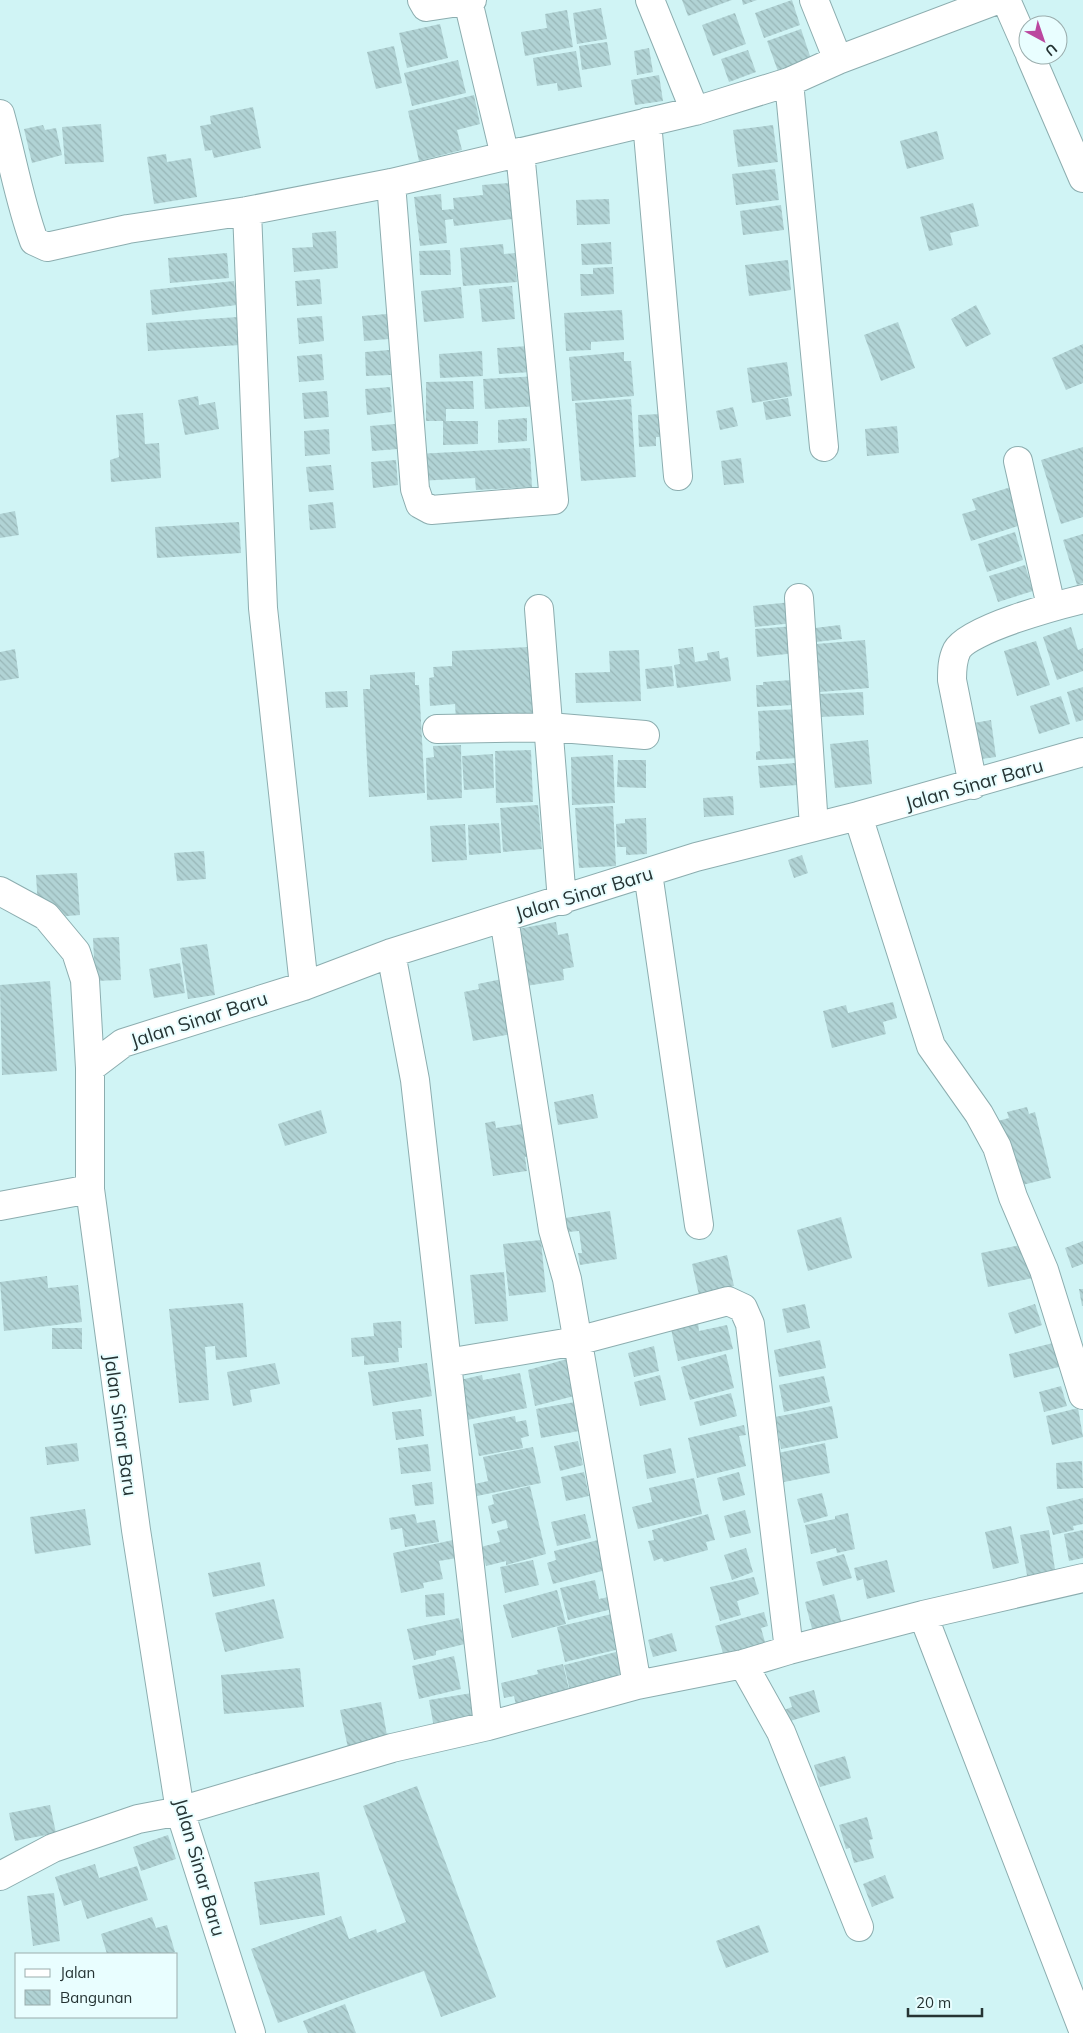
<svg xmlns="http://www.w3.org/2000/svg" width="1083" height="2033" font-family="Mulish,sans-serif">
<style>
.building{fill:url(#building-back-hatch)}
.lines{fill:none;stroke-linecap:round;stroke-linejoin:round}
.minor-casing{stroke:#8cadaf;stroke-width:30}
.minor{stroke:#fff;stroke-width:28}
.labels{text-anchor:middle;stroke-width:4;stroke-linejoin:round;paint-order:stroke}
.street-label{font-size:19px;fill:#253333;stroke:#e9feff}
</style>
<defs>
<pattern id="building-back-hatch" width="6" height="6" patternUnits="userSpaceOnUse" patternTransform="scale(1.25)"><rect width="6" height="6" fill="#b1d3d5"/><path d="M-1 5l2 2M0 0l6 6M5-1l2 2" fill="none" stroke="#98b6b7"/></pattern>
</defs>
<rect width="100%" height="100%" fill="#d0f4f5"/>
<!-- building -->
<path class="building" d="M682,0H732L688,16Z
M742,0H757L743,5Z
M792,0L800,25L764,38L755,13Z
M601,8L607,39L577,44L573,13Z
M567,10L573,47L525,56L521,32L547,28L545,14Z
M735,13L746,44L713,56L702,25Z
M440,24L448,58L407,68L399,33Z
M801,29L812,62L779,74L767,41Z
M607,42L611,65L582,70L579,46Z
M394,46L402,83L376,89L367,52Z
M649,48L653,72L637,75L634,51Z
M748,50L756,72L729,82L721,59Z
M576,51L582,87L558,91L557,83L537,86L533,58Z
M458,60L466,93L412,106L404,73Z
M659,75L663,101L635,105L631,80Z
M474,95L480,124L457,130L462,150L419,161L408,111Z
M253,107L261,148L214,158L212,150L205,151L200,126L211,124L210,116Z
M101,124L104,162L65,164L62,127Z
M43,125L45,130L56,128L62,155L32,163L24,129Z
M773,125L778,162L738,167L733,130Z
M937,131L944,159L907,169L900,141Z
M166,154L167,162L191,158L197,197L154,204L147,157Z
M775,169L779,200L736,205L732,174Z
M509,183L513,219L454,226L453,219L445,220L447,243L420,246L414,197L441,194L442,210L454,209L453,198L483,195L482,185Z
M609,199L610,224L577,225L576,200Z
M973,203L979,226L950,233L953,245L929,251L920,217Z
M781,205L784,230L743,235L740,211Z
M336,231L338,268L294,272L292,248L313,247L312,233Z
M611,242L612,264L582,265L581,244Z
M503,244L504,254L515,253L517,282L463,286L460,248Z
M450,250L451,275H420L419,251Z
M227,253L229,278L170,283L168,258Z
M788,260L791,290L749,296L745,265Z
M613,267L614,294L581,296L580,274H593V268Z
M320,279L322,304L297,306L295,281Z
M234,281L237,305L152,315L150,290Z
M512,286L515,319L482,322L479,289Z
M461,287L464,318L424,322L421,291Z
M976,305L991,334L966,347L951,319Z
M622,310L624,340L591,342V350L566,351L564,313Z
M387,314L389,339L364,341L362,316Z
M322,316L324,341L299,344L297,318Z
M238,317L240,345L148,351L146,323Z
M898,322L915,368L881,381L864,335Z
M1083,344V383L1066,390L1052,358Z
M529,346L531,372L499,374L497,348Z
M389,350L391,375L366,376L365,352Z
M482,351L483,376L440,378L439,354Z
M624,352V361H631L634,396L572,401L569,357Z
M322,354L324,380L299,382L297,356Z
M787,362L792,396L752,403L747,368Z
M538,376L539,406L485,409L483,379Z
M473,381L474,409H446V421H478V444L443,445V421H426V382Z
M390,387L392,412L367,415L365,389Z
M327,391L329,417L304,419L302,393Z
M198,396L199,405L215,402L219,429L185,435L178,400Z
M788,398L791,416L766,420L763,402Z
M631,399L636,477L581,481L575,403Z
M733,407L738,426L720,430L716,411Z
M143,413L145,444L159,443L161,478L111,482L110,460L119,457L116,415Z
M661,414L662,437H656V446L639,447L638,415Z
M527,418V441L498,443V420Z
M395,424L398,449L372,451L370,426Z
M897,426L899,453L867,456L865,429Z
M329,429L330,454L305,456L304,431Z
M1083,447V517L1061,524L1041,460Z
M530,448L532,487L476,490L475,478L418,481L417,454Z
M741,458L744,483L724,485L721,461Z
M396,460L398,485L373,488L371,462Z
M331,465L334,490L309,492L306,467Z
M1011,487L1024,524L971,541L962,514L976,510L972,499Z
M333,502L336,528L310,530L308,505Z
M15,511L19,535L0,538V514Z
M239,522L241,553L157,558L155,527Z
M1015,532L1023,560L987,572L978,544Z
M1083,534V583L1077,585L1063,540Z
M1025,565L1033,591L998,602L989,576Z
M792,602L794,623L755,627L753,606Z
M840,625L842,639L816,642L815,628Z
M795,626L797,653L757,657L755,629Z
M1071,627L1078,650L1083,648V671L1057,680L1043,637Z
M865,640L869,688L820,692L816,644Z
M1036,641L1050,685L1017,696L1004,651Z
M529,647L533,715L456,720L455,704L430,706L429,678L434,677L433,667L452,666V651Z
M693,647L695,662L708,660L707,653L719,651L720,659L728,657L731,681L677,688L674,665L680,664L678,649Z
M15,649L19,678L0,681V652Z
M639,650L641,701L576,703L575,673L610,672L609,651Z
M672,666L674,686L647,689L645,669Z
M415,672V685H419L425,793L369,797L363,689H370V675Z
M792,680L793,705L757,707L756,685H763V682Z
M1083,687V720L1076,722L1067,692Z
M347,691L348,707L326,708L325,692Z
M863,692L864,715L820,717L819,694Z
M1061,696L1070,724L1039,734L1030,706Z
M798,709L800,758L756,760V752L760,751L758,711Z
M991,720L996,757L974,760L968,724Z
M868,740L872,784L835,788L830,744Z
M461,745L462,798L427,800L426,758L434,757L433,746Z
M531,750L533,802L496,803L495,751Z
M493,754L494,788L464,790L462,756Z
M613,755L615,803L572,805L571,757Z
M618,760H646V788L617,787Z
M795,763L797,785L760,788L758,766Z
M733,796L734,815L704,817L703,798Z
M538,805L542,849L503,852L500,808Z
M613,806L616,866L579,868L575,808Z
M646,818L647,854L626,855V847H617L616,824L625,823V819Z
M499,823L501,853L469,855L468,825Z
M465,824L467,860L432,862L430,826Z
M204,851L206,879L177,881L174,853Z
M802,855L808,873L794,878L788,860Z
M77,873L80,915L54,917L38,907L36,875Z
M556,922L558,935L568,933L574,967L563,969L564,980L526,986L517,929Z
M119,937L121,980L95,981L93,938Z
M207,944L215,995L188,999L180,948Z
M180,963L185,993L154,998L149,969Z
M502,979L512,1034L473,1041L464,992L479,989L478,984Z
M50,981L57,1071L2,1075L0,985Z
M893,1002L897,1018L883,1022L886,1034L832,1048L823,1011L846,1005L848,1013Z
M593,1094L598,1118L558,1125L554,1102Z
M1027,1107L1029,1114L1035,1112L1051,1178L1014,1187L998,1121L1009,1118L1007,1112Z
M321,1110L327,1133L285,1146L278,1124Z
M495,1121L496,1128L522,1124L524,1139L531,1138L534,1156L525,1157L527,1171L493,1176L485,1123Z
M610,1211L617,1259L580,1265L578,1253H582L579,1231L567,1232L565,1218Z
M841,1217L852,1258L808,1271L797,1230Z
M541,1240L546,1292L509,1296L503,1244Z
M1083,1241V1264L1072,1268L1065,1248Z
M1026,1244L1033,1278L988,1287L981,1253Z
M727,1255L734,1286L699,1295L692,1264Z
M504,1272L508,1321L475,1324L470,1275Z
M47,1276L48,1288L78,1285L82,1322L4,1331L0,1282Z
M1079,1289H1083V1306H1082Z
M243,1303L247,1357L216,1360L215,1346L205,1347L209,1400L179,1403L169,1309Z
M805,1304L810,1328L787,1333L782,1309Z
M1035,1304L1042,1325L1015,1334L1008,1313Z
M401,1321L402,1348H398L399,1362L364,1365V1356L352,1357L351,1338L374,1336L373,1323Z
M698,1323L699,1331L727,1325L733,1349L678,1361L671,1329Z
M52,1328H82V1349H52Z
M820,1340L826,1368L779,1377L774,1350Z
M1053,1343L1059,1367L1014,1378L1009,1354Z
M654,1346L659,1371L634,1377L628,1353Z
M726,1354L734,1388L690,1400L681,1367Z
M574,1357L578,1395L535,1406L528,1370Z
M275,1363L280,1384L250,1390L252,1402L233,1406L227,1372Z
M427,1363L432,1396L373,1406L368,1372Z
M520,1373L527,1408L467,1420L460,1380L482,1375L483,1380Z
M660,1375L666,1400L640,1406L634,1382Z
M824,1376L830,1402L784,1412L779,1385Z
M1061,1386L1067,1406L1044,1412L1039,1392Z
M731,1393L737,1416L700,1426L694,1402Z
M575,1402L579,1431L541,1438L536,1409Z
M832,1406L838,1438L781,1449L775,1417Z
M1078,1408L1083,1437L1052,1445L1046,1416Z
M421,1409L424,1436L396,1440L392,1412Z
M515,1416L516,1422L526,1420L529,1436L521,1438L523,1448L479,1456L473,1424Z
M744,1425L746,1435L739,1436L746,1466L697,1478L688,1438Z
M578,1441L583,1465L560,1471L554,1446Z
M77,1443L79,1461L47,1465L45,1447Z
M825,1443L830,1473L784,1482L778,1453Z
M428,1444L431,1471L401,1474L398,1448Z
M533,1447L541,1483L477,1496L475,1484L488,1481L483,1457Z
M671,1448L676,1473L647,1479L643,1455Z
M1082,1461L1083,1488L1057,1489L1056,1463Z
M584,1472L589,1496L566,1501L561,1477Z
M739,1472L745,1495L723,1501L717,1478Z
M694,1478L702,1514L638,1529L632,1507L652,1502L649,1488Z
M432,1482L434,1504L415,1506L412,1485Z
M530,1486L546,1554L506,1565V1561L486,1566L481,1547L500,1542L497,1531L508,1528L506,1520L492,1524L488,1506L494,1504L492,1495Z
M822,1493L828,1516L804,1523L797,1499Z
M1083,1498V1524L1073,1526L1074,1530L1053,1535L1046,1507Z
M85,1509L91,1545L35,1554L30,1517Z
M745,1510L751,1533L730,1538L724,1516Z
M848,1513L855,1549L837,1553L836,1548L811,1554L805,1525L835,1519V1516Z
M415,1514L417,1523L435,1520L439,1542L405,1547L402,1528L391,1530L389,1518Z
M585,1514L591,1538L557,1546L551,1522Z
M708,1514L715,1540L706,1542L708,1550L664,1562L662,1558L654,1561L648,1541L654,1540L652,1530Z
M1011,1526L1019,1563L993,1569L985,1532Z
M1049,1530L1056,1576L1028,1581L1020,1535Z
M1083,1530V1558L1069,1561L1064,1534Z
M453,1540L457,1558L439,1561L443,1579L423,1583L424,1588L401,1593L393,1553Z
M598,1540L606,1570L553,1584L547,1563L556,1560L554,1551Z
M746,1548L753,1572L732,1580L724,1555Z
M844,1554L852,1578L823,1586L816,1562Z
M533,1560L539,1585L505,1593L500,1567Z
M887,1560L895,1592L867,1599L863,1579L857,1581L854,1568Z
M260,1562L265,1586L213,1597L208,1573Z
M754,1577L759,1594L737,1601L741,1615L720,1621L710,1587Z
M595,1580L599,1599L613,1596L616,1608L568,1620L560,1588Z
M557,1590L566,1624L512,1638L503,1605Z
M444,1593L445,1615L426,1617L425,1595Z
M834,1594L843,1628L814,1636L805,1602Z
M274,1599L284,1638L225,1652L215,1613Z
M764,1612L768,1626L761,1628L767,1649L725,1660L715,1626Z
M616,1613L624,1648L565,1662L557,1627Z
M459,1618L465,1644L436,1651V1655L414,1660L407,1629Z
M672,1633L677,1651L653,1657L648,1640Z
M616,1652L623,1680L572,1700L564,1665Z
M454,1656L461,1689L419,1699L412,1666Z
M563,1664L572,1702L518,1715L514,1696L504,1698L501,1683L538,1674L537,1670Z
M300,1668L304,1707L224,1714L221,1675Z
M814,1690L820,1712L787,1722L784,1710L792,1707L789,1697Z
M472,1693L477,1721L434,1728L429,1700Z
M381,1702L388,1741L348,1748L340,1710Z
M845,1756L851,1778L820,1787L814,1765Z
M417,1786L496,1997L441,2017L424,1971L278,2023L251,1949L341,1916L349,1939L376,1929L377,1933L406,1922L363,1806Z
M50,1805L56,1833L15,1841L9,1813Z
M867,1817L873,1839L869,1840L874,1858L854,1863L850,1848L846,1849L839,1825Z
M168,1835L176,1859L141,1871L133,1847Z
M95,1864L99,1878L137,1866L148,1900L87,1919L81,1900L64,1906L55,1877Z
M319,1872L325,1915L260,1925L254,1882Z
M885,1875L894,1898L872,1907L863,1884Z
M54,1893L60,1941L33,1946L27,1896Z
M152,1917L156,1928L167,1925L175,1952L170,1954H107L101,1934Z
M759,1925L769,1952L726,1968L716,1941Z
M345,2004L356,2033H308L303,2021Z"/>
<g class="lines">
<!-- minor casing -->
<g class="minor-casing">
<path id="minor" d="M422,0L426,7L472,0
M650,0L695,111
M814,0L838,60
M1006,0L1028,50
M468,1L505,156
M1030,55L1083,178
M789,82L824,447
M0,114C12,157 19,200 34,241L47,247L128,229L247,211L391,183L695,111L789,82L838,60L997,0
M647,122L678,476
M391,183L415,489L420,504L431,510L554,500L520,152
M247,211L263,608L304,986
M1018,461L1051,606
M799,598L814,827
M539,609L562,901
M437,729L549,727L645,735
M973,785L952,680C952,670 952,660 957,650C968,629 1058,605 1083,599
M858,816L931,1046L979,1114L997,1147L1013,1197L1044,1270L1083,1395
M648,873L699,1225
M0,891L46,916L76,952L85,980L90,1068
M504,918L553,1230L567,1279L637,1685
M391,953L415,1080L488,1726
M0,1206L90,1189
M447,1363L577,1341L728,1301L743,1308L750,1324L789,1650
M923,1615L1083,2030
M743,1664L781,1732L859,1927
M0,1876L53,1848L138,1819L180,1811L392,1748L488,1726L637,1685L743,1664L789,1650L923,1615L1083,1578
M251,2033L180,1811L136,1530L90,1189V1068L123,1043L304,986L391,953L696,857L858,816L1083,752"/>
</g>
<!-- minor -->
<use href="#minor" class="minor"/>
</g>
<g class="labels">
<!-- street labels -->
<g class="street-label">
<text transform="translate(974 784) rotate(-16)" y="7">Jalan Sinar Baru</text>
<text transform="translate(584 893) rotate(-17)" y="7">Jalan Sinar Baru</text>
<text transform="translate(199 1019) rotate(-18)" y="7">Jalan Sinar Baru</text>
<text transform="translate(121 1425) rotate(82)" y="7">Jalan Sinar Baru</text>
<text transform="translate(200 1867) rotate(74)" y="7">Jalan Sinar Baru</text>
</g>
</g>
<!-- legend -->
<rect x="15" y="1953" width="162" height="65" fill="#e9feff" stroke="#9badad"/>
<rect x="25" y="1969" width="25" height="8" fill="#ffffff" stroke="#9badad"/>
<text x="60" y="1978" font-size="15" fill="#253333">Jalan</text>
<rect x="25" y="1990" width="25" height="15" fill="url(#building-back-hatch)" stroke="#9badad"/>
<text x="60" y="2003" font-size="15" fill="#253333">Bangunan</text>
<!-- north arrow -->
<g transform="translate(1043 40) rotate(140)"><circle r="24" fill="#e9feff" stroke="#9badad"/>
<path d="M0-4L9 19L0 12L-9 19Z" fill="#bb479f"/>
<text y="-8" font-size="14" font-weight="bold" text-anchor="middle" fill="#253333">U</text>
</g>
<!-- scale -->
<path d="M908 2008v8h74v-8" fill="none" stroke="#253333" stroke-width="2.5"/>
<text x="916" y="2008" font-size="15" fill="#253333" stroke="#e9feff" stroke-width="4" paint-order="stroke">20 m</text>
</svg>
